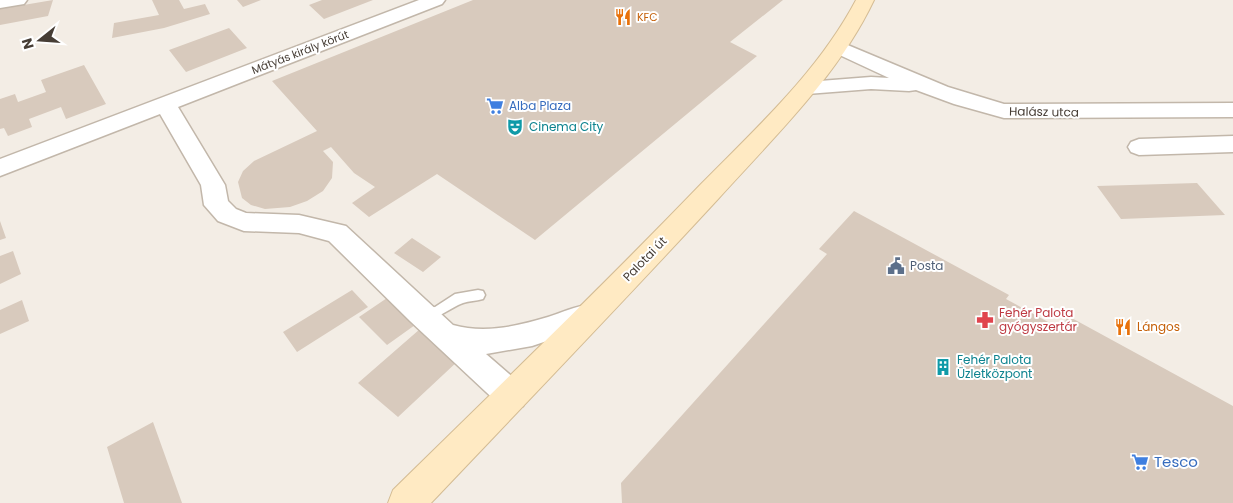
<svg xmlns="http://www.w3.org/2000/svg" width="1233" height="503" font-family="Poppins,sans-serif">
<style>
.building{fill:#d8cabd}
.lines{fill:none;stroke-linecap:round;stroke-linejoin:round}
.lane-casing{stroke:#c2b7aa;stroke-width:3}
.street-casing{stroke:#c2b7aa;stroke-width:3}
.secondary-casing{stroke:#d4bc94;stroke-width:2}
.lane{fill:#fff;fill-rule:evenodd}
.street{fill:#fff;fill-rule:evenodd}
.secondary{fill:#ffeac3;fill-rule:evenodd}
.labels{text-anchor:middle;stroke-width:4;stroke-linejoin:round;paint-order:stroke}
.far-food-label{font-size:11px;fill:#c56008;stroke:#fff;text-anchor:start}
.far-street-label{font-size:11px;fill:#463d35;stroke:#fff}
.shop-label{font-size:12px;fill:#366cbe;stroke:#fff;text-anchor:start}
.street-label{font-size:12px;fill:#463d35;stroke:#fff}
.culture-label{font-size:12px;fill:#0d838f;stroke:#fff;text-anchor:start}
.service-label{font-size:12px;fill:#4e5e75;stroke:#fff;text-anchor:start}
.health-label{font-size:12px;fill:#be3a42;stroke:#fff;text-anchor:start}
.food-label{font-size:12px;fill:#c56008;stroke:#fff;text-anchor:start}
.near-shop-label{font-size:15px;fill:#366cbe;stroke:#fff;text-anchor:start}
</style>
<rect width="100%" height="100%" fill="#f3ede5"/>
<!-- building -->
<path class="building" d="M53,0L48,16L0,25V9Z
M152,0H179L184,9L205,4L210,14L164,28L112,38L114,23L159,15Z
M237,0H261L243,7Z
M322,0H373L324,19L309,5Z
M473,0H783L730,42L757,56L535,240L437,174L369,217L352,203L375,187L354,173L331,147L323,151L333,162L332,178L323,191L307,201L290,207L265,209L251,205L242,198L238,182L243,171L254,161L317,131L272,81Z
M229,28L247,48L186,72L169,50Z
M84,65L106,104L66,119L61,107L29,119L32,127L8,136L4,128L0,129V99L15,94L18,102L46,92L41,80Z
M1197,183L1225,215L1121,219L1097,186Z
M854,211L1009,295L1006,299L1061,329L1068,316L1233,406V503H622L621,483L827,254L819,249Z
M0,221L6,238L0,240Z
M412,238L441,257L423,272L394,253Z
M13,251L21,274L0,284V256Z
M352,290L368,307L297,352L283,332Z
M387,298L415,325L387,345L359,317Z
M22,300L29,321L0,334V310Z
M420,329L459,360L398,417L358,383Z
M153,422L182,503H124L107,447Z"/>
<g class="lines">
<!-- lane casing -->
<g class="lane-casing">
<path id="lane" d="M478,290L483,291L485,295L483,299C476,301 469,301 463,303C447,309 436,323 417,317L415,313L417,309L435,307L455,294Z"/>
</g>
<!-- street casing -->
<g class="street-casing">
<path id="street" d="M0,0H27L24,4L0,8Z
M419,0H445L442,4L178,107L225,185L228,201L236,209L246,213L299,215L346,226L453,325C485,334 518,326 548,317C565,312 583,301 600,307L604,315L600,323L532,346L486,354L523,386L527,396L523,406L512,410L501,406L410,321L329,241L299,233L244,231L218,221L204,205L201,185L160,114L0,176V159Z
M838,41L948,87L1004,104L1233,103V117L1004,118L954,104L916,90L909,91L871,89L807,94L800,93L797,88L800,83L807,82L871,77L889,78L831,51L828,47L831,43Z
M1233,136V152L1139,155L1131,152L1128,147L1131,142L1139,139Z"/>
</g>
<!-- secondary casing -->
<g class="secondary-casing">
<path id="secondary" d="M856,0H874C838,76 775,136 719,198C624,301 527,402 431,503H388L393,490C496,389 601,288 701,184C757,127 818,72 856,0Z"/>
</g>
<!-- lane -->
<use href="#lane" class="lane"/>
<!-- street -->
<use href="#street" class="street"/>
<!-- secondary -->
<use href="#secondary" class="secondary"/>
</g>
<!-- icons -->
<defs>
<g id="restaurant-bare" transform="scale(1.35)"><path d="M-5-6h1v4h1v-4h1v4h1v-4h1v5L-1.5 .5V6h-2V.5L-5-1ZM5-6V6H3V1.5H1.5Q1.5-4 5-6Z" fill="#e8710a" stroke="#fff" stroke-width="2.5" paint-order="stroke"/></g>
<g id="supermarket-bare" transform="scale(1.35)"><path d="M-6-5.5h2.5l.6 2H6L4.5 2H-2.5L-4.4-4H-6ZM-1.5 3.2a1.3 1.3 0 1 0 .1 0ZM3 3.2a1.3 1.3 0 1 0 .1 0Z" fill="#3f7fe0" stroke="#fff" stroke-width="2.5" paint-order="stroke"/></g>
<g id="theatre-bare" transform="scale(1.35)"><path d="M-5-5.5Q0-4 5-5.5V0Q5 5 0 6Q-5 5-5 0ZM-3.3-2.5H-1v1.5H-3.3ZM1-2.5H3.3v1.5H1ZM-2.8 1Q0 5.5 2.8 1Z" fill="#0f9aa8" stroke="#fff" stroke-width="2.5" paint-order="stroke"/></g>
<g id="civic-bare" transform="scale(1.35)"><path d="M-.6-6.5H3V-4.5H.6V-3L4-1V1h2V6H-6V1h2V-1L-.6-3ZM-1.2 2.5V6h2.4V2.5Z" fill="#5c6f8a" stroke="#fff" stroke-width="2.5" paint-order="stroke"/></g>
<g id="pharmacy-bare" transform="scale(1.35)"><path d="M-2-6h4v4h4v4h-4v4h-4v-4h-4v-4h4Z" fill="#e0444e" stroke="#fff" stroke-width="2.5" paint-order="stroke"/></g>
<g id="building-bare" transform="scale(1.35)"><path d="M-4-6H4V6H1V3H-1V6H-4ZM-2.5-4.3h1.7v1.8h-1.7ZM.8-4.3h1.7v1.8H.8ZM-2.5-1h1.7V.8h-1.7ZM.8-1h1.7V.8H.8Z" fill="#0f9aa8" stroke="#fff" stroke-width="2.5" paint-order="stroke"/></g>
</defs>
<g fill-rule="evenodd">
<use href="#restaurant-bare" x="623" y="17"/>
<use href="#supermarket-bare" x="495" y="106"/>
<use href="#theatre-bare" x="515" y="127"/>
<use href="#civic-bare" x="896" y="266"/>
<use href="#pharmacy-bare" x="985" y="320"/>
<use href="#restaurant-bare" x="1123" y="327"/>
<use href="#building-bare" x="943" y="367"/>
<use href="#supermarket-bare" x="1140" y="462"/>
</g>
<g class="labels">
<!-- far-food labels -->
<g class="far-food-label">
<text x="637" y="21">KFC</text>
</g>
<!-- far-street labels -->
<g class="far-street-label">
<text transform="translate(300 52) rotate(-21)" y="4">Mátyás király körút</text>
</g>
<!-- shop labels -->
<g class="shop-label">
<text x="509" y="110">Alba Plaza</text>
</g>
<!-- street labels -->
<g class="street-label">
<text transform="translate(1044 112) rotate(1)" y="4">Halász utca</text>
<text transform="translate(645 259) rotate(-46)" y="4">Palotai út</text>
</g>
<!-- culture labels -->
<g class="culture-label">
<text x="529" y="131">Cinema City</text>
<text x="957" y="364">Fehér Palota<tspan x="957" dy="14">Üzletközpont</tspan></text>
</g>
<!-- service labels -->
<g class="service-label">
<text x="910" y="270">Posta</text>
</g>
<!-- health labels -->
<g class="health-label">
<text x="999" y="317">Fehér Palota<tspan x="999" dy="14">gyógyszertár</tspan></text>
</g>
<!-- food labels -->
<g class="food-label">
<text x="1137" y="331">Lángos</text>
</g>
<!-- near-shop labels -->
<g class="near-shop-label">
<text x="1154" y="467">Tesco</text>
</g>
</g>
<!-- north arrow -->
<g transform="translate(40 40) rotate(253)" stroke="#ffffff" stroke-width="4" paint-order="stroke">
<path d="M0-4L9 19L0 12L-9 19Z" fill="#463d35"/>
<text y="-8" font-size="14" font-weight="bold" text-anchor="middle" fill="#463d35">N</text>
</g>
</svg>
